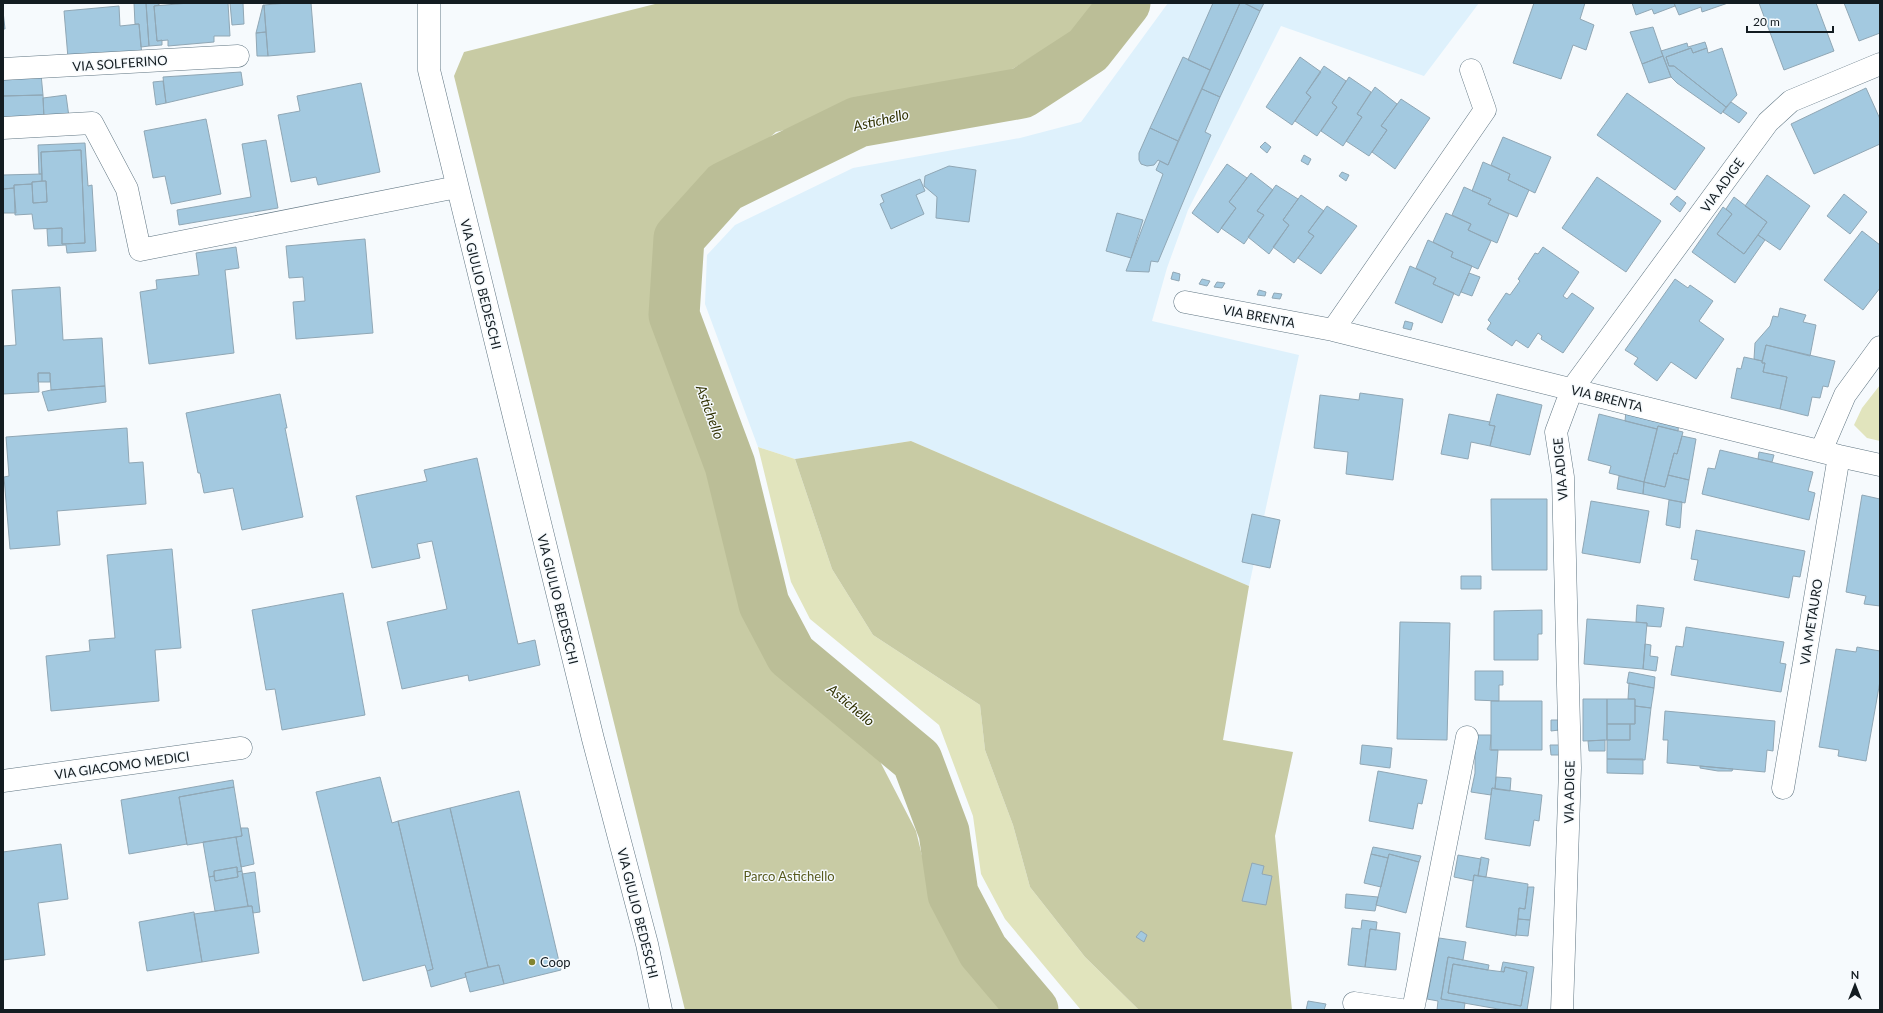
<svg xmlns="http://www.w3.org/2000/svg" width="1883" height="1013" font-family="Lato,sans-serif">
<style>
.built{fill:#def1fc}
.green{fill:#e1e4bd}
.forest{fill:#c8cba4}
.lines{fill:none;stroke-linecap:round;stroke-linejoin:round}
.river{stroke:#bbbe97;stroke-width:51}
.building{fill:#a3c9e0;stroke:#90a7b5}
.street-casing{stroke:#617683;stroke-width:23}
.street{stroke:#fff;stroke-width:22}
.poi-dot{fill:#82842f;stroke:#f6fafd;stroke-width:1.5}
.labels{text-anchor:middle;stroke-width:3;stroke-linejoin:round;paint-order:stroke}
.street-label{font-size:13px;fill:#131c21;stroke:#f6fafd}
.park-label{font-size:13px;fill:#585a1d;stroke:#f6fafd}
.poi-label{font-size:13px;fill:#131c21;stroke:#f6fafd;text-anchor:start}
.water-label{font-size:14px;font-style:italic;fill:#303101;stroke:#f6fafd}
</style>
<rect width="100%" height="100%" fill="#f6fafd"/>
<!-- built -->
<path class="built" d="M1168,3H1479L1424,76L1281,26L1188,210L1167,268L1152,321L1299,355L1249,586L911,441L795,459L758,447L705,304L707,255L735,225L853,168L1020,138L1081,122Z"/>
<!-- green -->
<path class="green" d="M1880,385V441L1867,438L1854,425L1862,408Z
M758,447L795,459L832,569L873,635L980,705L985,750L1013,825L1030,887L1085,957L1139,1010H1081L1005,919L981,874L973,816L939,725L810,619L791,582Z"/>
<!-- forest -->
<path class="forest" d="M659,3H1111L1103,13L988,84L776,132L664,227L678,370L768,655L872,746L916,831L937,917L1017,1010H685L454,76L464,52Z
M911,441L1249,586L1223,740L1293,752L1275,836L1292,1010H1139L1085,957L1030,887L1013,825L985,750L980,705L873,635L832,569L795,459Z"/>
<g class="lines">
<!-- river -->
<path class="river" d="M1033,1010L983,951L953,894L944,832L917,760L791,655L764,604L730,465L674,315L679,238L725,187L858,122L1022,93L1088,50L1125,3"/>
</g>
<!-- building -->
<path class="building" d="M134,3H146L149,46L141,47L139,24H135Z
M146,3H159V5L154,6L157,41L162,40V45L149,46Z
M189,3H228L230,36H214V42L168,46V40L157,41L154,6Z
M230,3H243L244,24L232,25Z
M287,3H311L315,52L268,56L264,5Z
M1213,3H1240L1210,70L1188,60Z
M1240,3H1244L1260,11L1220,97L1202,89Z
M1244,3H1264L1260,11Z
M1534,3H1585L1580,19L1594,25L1586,50L1573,45L1561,79L1513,63Z
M1632,3H1674L1675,6L1654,14L1652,9L1636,15Z
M1674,3H1728L1702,12L1701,7L1679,15Z
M1759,3H1816L1834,51L1784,70Z
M1844,3H1880V33L1859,41Z
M263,5H264L266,32L256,33Z
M119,6L120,26L139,24L142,56L68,58L64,11Z
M3,11L5,29H3Z
M1653,27L1663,56L1642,64L1630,32Z
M266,32L268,56H257L256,33Z
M1705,42L1707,48L1693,53L1691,48L1666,57L1669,66H1674L1726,107L1721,114L1677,83L1671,77L1661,51L1687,43L1688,47Z
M1691,48L1693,53L1707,48L1708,53L1722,48L1737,95L1726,107L1674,66H1669L1666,57Z
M1663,56L1671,77L1649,83L1642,64Z
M1183,57L1210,70L1178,141L1150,128Z
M1300,57L1321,72L1306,93L1311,97L1292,125L1266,107Z
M1324,66L1346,81L1332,103L1337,107L1317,136L1295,121L1311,97L1306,93Z
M241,72L243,85L166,103L163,77Z
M41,74L43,95L3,96V76Z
M1349,77L1371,92L1357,114L1362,117L1343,146L1321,131L1337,107L1332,103Z
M163,81L166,103L156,105L153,82Z
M361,83L380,172L318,185L316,177L291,182L278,115L300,111L297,96Z
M1375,87L1397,104L1381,126L1387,130L1369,156L1346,141L1362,117L1357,114Z
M1866,88L1880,119V144L1814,174L1791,124Z
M1202,89L1220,97L1205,132L1211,135L1158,262L1151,261L1149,272L1126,271L1163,174L1156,170L1160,161L1168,165Z
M1627,93L1705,148L1675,190L1597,135Z
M43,95L44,119L3,121V96Z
M66,95L69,117L44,119L43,98Z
M1401,99L1430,118L1395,169L1372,152L1387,130L1381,126Z
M1731,102L1747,113L1739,123L1723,112Z
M206,119L221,194L171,204L165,176L153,178L144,131Z
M1150,128L1178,141L1168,165L1158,160L1154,165L1147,166L1141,164L1139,160V153Z
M1503,137L1551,157L1535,193L1508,180L1510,174L1491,165Z
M266,140L278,208L179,225L177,210L251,197L242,144Z
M1265,142L1271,147L1267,153L1260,147Z
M85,143L88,186L92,185L96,251L67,253L66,245L48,246L47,229L62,228V244L85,243L81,150L41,152L42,174H39L38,145Z
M81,150L85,243L62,244V228L34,229L32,214L15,215L14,185L32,184L33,203L47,202L46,181H42L41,152Z
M1304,155L1311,159L1308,165L1301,161Z
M1483,162L1510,174L1508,180L1529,190L1517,217L1488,204L1491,199L1472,191Z
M1227,164L1247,178L1229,202L1236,208L1218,233L1192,213Z
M949,166L976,170L969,222L936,218L937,197L924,186L925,176Z
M1342,172L1349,175L1346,181L1339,176Z
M1251,173L1273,190L1257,211L1264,215L1244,244L1221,228L1236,208L1229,202Z
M42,174V181L32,182V184L14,185V188L3,189V175Z
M1767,175L1810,206L1780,250L1758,235L1767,222L1745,206Z
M1597,177L1661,221L1626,272L1562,228Z
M920,179L925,191L916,195L924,214L891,229L880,204L884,202L881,195Z
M46,181L47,202L33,203L32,182Z
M1276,185L1298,199L1283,220L1289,225L1269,254L1248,237L1264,215L1257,211Z
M1464,187L1491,199L1488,204L1509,214L1497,243L1468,230L1471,224L1452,215Z
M14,188L16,213H3V189Z
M1844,194L1867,212L1850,234L1827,216Z
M1301,195L1324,211L1308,232L1314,236L1294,263L1273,247L1289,225L1283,220Z
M1677,196L1686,203L1680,212L1670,204Z
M1734,197L1767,222L1744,254L1717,234L1732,214L1726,209Z
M1327,206L1357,226L1321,274L1298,258L1314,236L1308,232Z
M1723,207L1732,214L1717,234L1744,254L1758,235L1765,240L1735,283L1692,252Z
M1117,213L1143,220L1131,258L1106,251Z
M1446,213L1471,224L1468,230L1491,241L1478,269L1451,257L1453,252L1433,242Z
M1862,231L1880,245V288L1863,310L1824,280Z
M365,239L373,333L296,339L293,302L305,301L303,277L289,278L286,246Z
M1428,240L1453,252L1451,257L1472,266L1459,296L1433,284L1436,278L1416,268Z
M236,247L239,268L225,270L234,353L149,364L140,292L157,289L156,280L199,275L196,253Z
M1543,247L1579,272L1563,296L1567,299L1572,293L1594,308L1563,353L1541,339L1542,336L1538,333L1528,348L1516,340L1512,346L1487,329L1491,323L1488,320L1506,293L1510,295L1520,281L1518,279L1535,253L1538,254Z
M1410,266L1436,278L1433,284L1454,293L1442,323L1395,303Z
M1173,272L1180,274L1179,281L1171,279Z
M1469,273L1480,277L1472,296L1461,292Z
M1202,279L1210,281L1207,286L1199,284Z
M1675,279L1688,288L1690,285L1713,301L1699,321L1724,339L1696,379L1671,362L1657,381L1634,364L1638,358L1625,350Z
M1217,282L1225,283L1222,288L1214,287Z
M60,287L63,340L102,338L105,386L51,390L50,373H38L39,392L3,394V346L16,345L12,290Z
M1259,290L1266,292L1265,296L1257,295Z
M1274,293L1282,294L1280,299L1272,298Z
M1780,308L1806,315L1803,322L1816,325L1810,356L1766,345L1762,361L1754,359L1755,343L1770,326L1773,316L1778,317Z
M1405,321L1413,323L1411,330L1403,328Z
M1766,345L1835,361L1828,387L1823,386L1820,398L1812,397L1808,416L1780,409L1787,377L1763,372L1765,363H1762Z
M1744,357L1762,361V363H1765L1763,372L1787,377L1780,409L1731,398L1737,368L1741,369Z
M38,373H50V382H38Z
M105,386L106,402L48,411L42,392L51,390Z
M1360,393L1403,399L1393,480L1346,474L1348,452L1314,448L1320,395L1359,400Z
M280,394L287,428H285L303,517L242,530L233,488L204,493L200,473H198L186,413Z
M1497,394L1542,405L1530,455L1490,446L1495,426L1489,425Z
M1626,411L1679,422L1678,431L1658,426L1657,429L1625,421Z
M1449,414L1490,422L1489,425L1495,426L1490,446L1471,442L1468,459L1441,454Z
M1599,414L1657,429L1644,482L1609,473L1611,466L1588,460Z
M1658,426L1683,432L1677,454L1674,453L1665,487L1644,482Z
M127,428L129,463L143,462L146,504L57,511L60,545L10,549L4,477L9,476L6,437Z
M1682,436L1696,439L1689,480L1668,475L1674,453L1677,454Z
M1720,450L1813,472L1808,491L1815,493L1809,520L1702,494L1708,468L1715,469Z
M1759,452L1774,455L1772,462L1758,459Z
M477,458L518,644L535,640L540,665L469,681L468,675L402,689L387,622L447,609L432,541L417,544L420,558L372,568L356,496L427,481L424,470Z
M1668,475L1689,480L1685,503L1643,494L1644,482L1665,487Z
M1619,476L1644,482L1643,494L1617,489Z
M1862,495L1880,499V606L1864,604L1866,596L1846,592Z
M1491,499H1547V570H1492Z
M1669,500L1682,502L1680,528L1666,525Z
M1591,501L1649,511L1640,563L1582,553Z
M1252,514L1280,520L1270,568L1242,562Z
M1696,530L1805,551L1800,577L1793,576L1789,598L1694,580L1698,560L1691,559Z
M172,549L181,648L155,650L159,701L51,711L46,656L90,651L89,640L115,638L107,555Z
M1461,576H1481V589H1461Z
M343,593L365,715L282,730L275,689L266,690L252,610Z
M1637,605L1664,608L1661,627L1647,626V623L1636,622Z
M1542,610V634H1538V660H1494V611Z
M1587,619L1647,623L1643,669L1584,664Z
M1400,622L1450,623L1447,740L1397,739Z
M1686,627L1784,642L1780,663L1786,664L1781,692L1671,675L1676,646L1683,647Z
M1645,644L1651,645L1650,656L1658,657L1656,671L1643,669Z
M1857,647L1880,651V681L1866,761L1838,756L1839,750L1819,747L1836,649L1856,652Z
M1475,671H1503V685H1499V701L1475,700Z
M1629,672L1655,677L1654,688L1627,683Z
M1629,683L1654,688L1651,708L1635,706V699H1628Z
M1583,699H1607V740L1583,741Z
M1607,699H1635V724H1607Z
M1491,701H1542V750H1491Z
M1635,706L1651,708L1645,760L1607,759V740H1630V724H1635Z
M1665,711L1775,721L1773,751L1767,750L1765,772L1667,763L1668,740H1663Z
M1551,720H1559V730L1551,731Z
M1607,724H1630V740H1607Z
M1475,735H1491L1490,750H1498L1495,789L1492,788L1491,795L1471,792L1475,773Z
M1605,740V751H1589L1588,741Z
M1362,745L1392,748L1390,768L1360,764Z
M1550,745H1559V755H1551Z
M1607,759H1643V774L1607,773Z
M1700,766L1733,769L1732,771H1718L1700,768Z
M1378,771L1427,780L1422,804L1418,803L1413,829L1369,821Z
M380,777L392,823L398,821L433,969L427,971L425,965L363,981L316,792Z
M1496,777L1511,778L1510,791L1495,789Z
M233,780L234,787L179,797L187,844L129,854L121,800Z
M234,787L242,836L187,845L179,797Z
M1492,788L1542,795L1539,821L1534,820L1530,846L1485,839Z
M519,791L561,970L504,984L499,965L488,967L450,808Z
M450,808L488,967L465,973L466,977L431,987L427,971L433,969L398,821Z
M241,828H248L254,864L241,867L236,837L242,836Z
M236,837L242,871L237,872V867L214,871V876L209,877L203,842Z
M61,844L68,899L38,903L45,955L3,960V852Z
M1373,847L1421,856L1419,862L1389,854L1388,858L1371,854Z
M1371,854L1388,858L1381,887L1364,883Z
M1389,854L1419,862L1406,913L1376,905Z
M1458,855L1481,859L1478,876L1474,875L1473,881L1454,877Z
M1481,857L1489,859L1486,877L1478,876Z
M1252,863L1264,866L1262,874L1272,876L1266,905L1242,901Z
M237,867L238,877L215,881L214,871Z
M242,871L248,906L215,911L209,877L214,876L215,881L238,877L237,872Z
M255,872L260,912L253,913L252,906H248L242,874Z
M1474,875L1528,884L1525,909L1519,908L1516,936L1466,927Z
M1528,887H1534L1530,920L1518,919L1519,908L1525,909Z
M1346,894L1378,897L1375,911L1345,908Z
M252,906L259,953L202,962L194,914Z
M194,912L202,962L147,971L139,922Z
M1518,919L1530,920L1528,936L1516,935Z
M1362,920L1377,922L1376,930L1370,929L1365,967L1348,965L1352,928L1361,929Z
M1370,929L1400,933L1396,970L1365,967Z
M1141,931L1147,935L1144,942L1136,937Z
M1439,938L1466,942L1463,960L1448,957L1441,999L1465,1003L1464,1010H1437L1438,1001L1427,999Z
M1448,957L1489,965L1488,970L1453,964L1448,993L1521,1006L1527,972L1505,967L1504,972L1501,971L1503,962L1534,967L1527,1010H1504L1441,999Z
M1453,964L1488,970L1504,972L1505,967L1527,972L1521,1006L1448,993Z
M499,965L504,984L470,992L465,973Z
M1308,1001L1326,1004L1324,1010H1306Z"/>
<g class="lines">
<!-- street casing -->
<g class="street-casing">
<path id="street" d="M429,3V70L593,739L647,944L661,1010
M3,69L238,56
M3,128L92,123L127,189L140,250L457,187
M1185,302L1333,330L1839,456L1880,465
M1333,330L1485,110L1471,70
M1821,451L1845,395L1880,347
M3,781L241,748
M1783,788L1839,456
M1354,1003L1401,1010
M1413,1010L1467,737
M1562,1010L1570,768L1563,477L1556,432L1572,389L1768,122L1791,101L1880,64"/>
</g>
<!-- street -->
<use href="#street" class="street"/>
</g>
<!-- markers -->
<circle class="poi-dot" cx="532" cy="962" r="4"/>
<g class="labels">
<!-- street labels -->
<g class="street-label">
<text transform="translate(120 63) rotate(-4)" y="5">VIA SOLFERINO</text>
<text transform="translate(1722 185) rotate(-54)" y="5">VIA ADIGE</text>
<text transform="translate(481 284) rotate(76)" y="5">VIA GIULIO BEDESCHI</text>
<text transform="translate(1259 316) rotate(11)" y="5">VIA BRENTA</text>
<text transform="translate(1607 398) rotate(14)" y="5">VIA BRENTA</text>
<text transform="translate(1560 469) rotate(-95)" y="5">VIA ADIGE</text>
<text transform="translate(558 599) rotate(76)" y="5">VIA GIULIO BEDESCHI</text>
<text transform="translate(1811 622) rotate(-81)" y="5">VIA METAURO</text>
<text transform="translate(122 765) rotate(-8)" y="5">VIA GIACOMO MEDICI</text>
<text transform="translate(1569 792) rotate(-89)" y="5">VIA ADIGE</text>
<text transform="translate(638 913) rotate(76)" y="5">VIA GIULIO BEDESCHI</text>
</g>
<!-- park labels -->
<g class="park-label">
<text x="789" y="881">Parco Astichello</text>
</g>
<!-- poi labels -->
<g class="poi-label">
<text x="540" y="967">Coop</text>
</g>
<!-- water labels -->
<g class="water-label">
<text transform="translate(881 120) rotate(-13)" y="5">Astichello</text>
<text transform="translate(710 412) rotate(70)" y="5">Astichello</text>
<text transform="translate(851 705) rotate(40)" y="5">Astichello</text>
</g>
</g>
<!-- border -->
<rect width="1883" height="1013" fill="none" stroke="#131c21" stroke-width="8"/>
<!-- north arrow -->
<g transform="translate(1855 985)" stroke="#f6fafd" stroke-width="3" paint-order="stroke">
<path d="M0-3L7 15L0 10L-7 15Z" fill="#131c21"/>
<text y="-6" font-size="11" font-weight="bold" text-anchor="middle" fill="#131c21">N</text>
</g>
<!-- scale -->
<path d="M1747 26v6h86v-6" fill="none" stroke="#131c21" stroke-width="2"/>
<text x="1753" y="26" font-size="12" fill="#131c21" stroke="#f6fafd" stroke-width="3" paint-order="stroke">20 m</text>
</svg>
